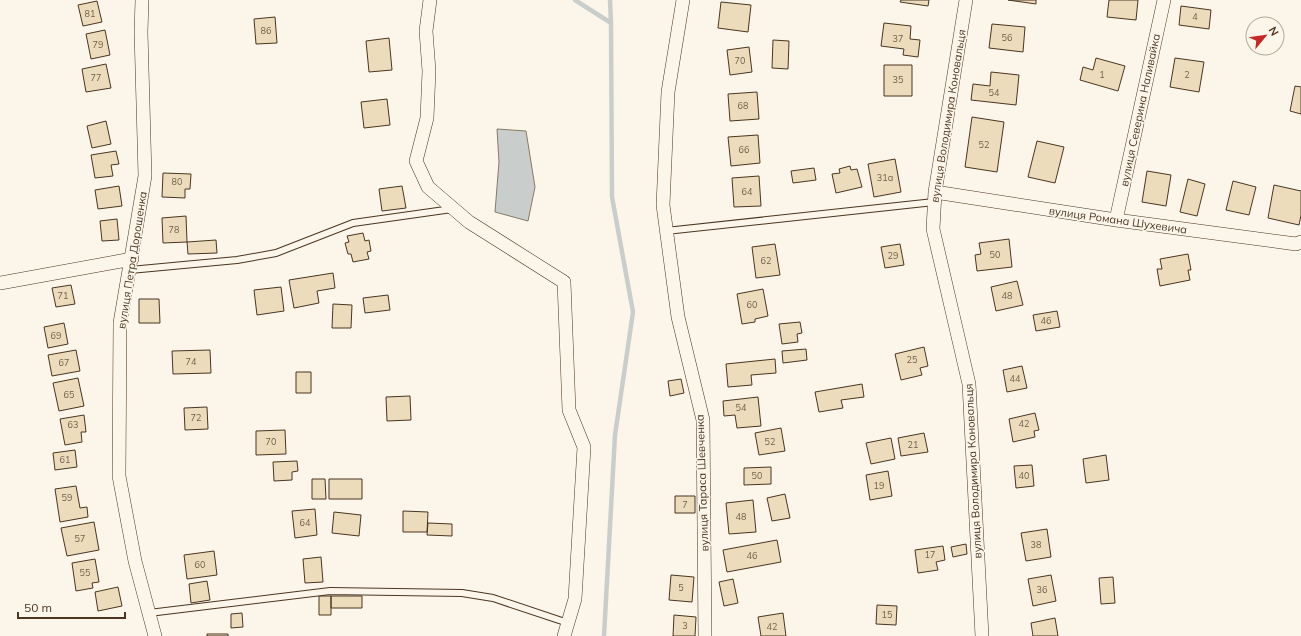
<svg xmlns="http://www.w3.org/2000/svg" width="1301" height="636" font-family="Mulish,sans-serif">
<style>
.water{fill:#c9cecd;stroke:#887966}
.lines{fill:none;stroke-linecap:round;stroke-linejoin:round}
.stream{stroke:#c9cecd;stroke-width:4.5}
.building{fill:#ecdcbc;stroke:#4a3520}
.lane-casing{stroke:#4a3520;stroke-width:8}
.street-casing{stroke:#4a3520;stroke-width:14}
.lane{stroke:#fbf6e9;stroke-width:6}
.street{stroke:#fbf6e9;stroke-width:13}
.labels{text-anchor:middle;stroke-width:3;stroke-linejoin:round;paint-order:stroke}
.number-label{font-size:9px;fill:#725f47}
.street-label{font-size:11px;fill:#4a3520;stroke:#fbf6e9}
</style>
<rect width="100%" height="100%" fill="#fbf6e9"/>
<!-- water -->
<path class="water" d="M497,129L526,131L535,187L528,221L495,212L499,162Z"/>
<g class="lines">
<!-- stream -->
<path class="stream" d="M575,0L611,23L612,197L633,312L615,435L604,636
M610,0L611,23"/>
</g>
<!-- building -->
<path class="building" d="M901,0H929L928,6L900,2Z
M1008,0H1036V4Z
M1109,0H1138L1136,20L1107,17Z
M97,1L102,22L83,26L78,5Z
M721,2L751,5L748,32L718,28Z
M1181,6L1211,10L1209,29L1179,25Z
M275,17L277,43L256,44L254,19Z
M884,23L911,26L910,39L920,40L918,57L903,55L904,49L881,46Z
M992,24L1025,27L1023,52L989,48Z
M105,30L110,55L91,59L86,34Z
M389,38L392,70L369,72L366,41Z
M773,40L789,41L788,69L772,68Z
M749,47L752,72L730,75L727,50Z
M1096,58L1125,66L1118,91L1080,80L1083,67L1093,70Z
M1175,58L1204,62L1199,92L1170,87Z
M106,64L111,88L86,92L82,69Z
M884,65H912V96H884Z
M991,72L1019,75L1016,105L971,100L973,84L990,86Z
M1295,86L1301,87V114L1290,111Z
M757,92L759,119L730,121L728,94Z
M387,99L390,125L364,128L361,102Z
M972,117L1004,122L997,172L965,167Z
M106,121L111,144L92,148L87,126Z
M758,135L760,163L731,166L728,137Z
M1037,141L1064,147L1055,183L1028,177Z
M116,151L119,164L111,165L113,176L95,178L91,155Z
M895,159L901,192L874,197L868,164Z
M850,166L851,170L857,169L862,187L836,193L832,174L840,173L839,169Z
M814,168L816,180L793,183L791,171Z
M1147,171L1171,175L1166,206L1142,202Z
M163,173L191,174L190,189H185V198L162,197Z
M759,176L761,206L734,207L732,178Z
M1188,179L1205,184L1197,216L1180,212Z
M1233,181L1256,187L1249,215L1226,210Z
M1274,185L1301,191V215L1299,225L1268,218Z
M119,186L122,206L98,209L95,190Z
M402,186L406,208L382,211L379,189Z
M186,216L187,242L163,243L162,218Z
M117,219L119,240L102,241L100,221Z
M363,233L365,241L369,240L371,251L367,252L369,259L353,262L351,254H348L345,243L349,242L347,236Z
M1009,239L1012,267L977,271L975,255L981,254L979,243Z
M216,240L217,253L188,254L187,242Z
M775,244L780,275L756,278L752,247Z
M900,244L904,265L885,268L881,247Z
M1188,254L1191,270H1188L1190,280L1160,286L1157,269H1162L1160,259Z
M333,273L335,288L317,291L319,303L294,308L289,280Z
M1017,281L1023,305L996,311L991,287Z
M71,285L75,304L56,307L52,288Z
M281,287L284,311L257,315L254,290Z
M763,289L768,316L755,319V322L742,324L737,294Z
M388,295L390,310L365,313L363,298Z
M139,299H159L160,323H139Z
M333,304L352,305L351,328H332Z
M1057,311L1060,327L1036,331L1033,315Z
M800,322L802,333L797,334L798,342L782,344L779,324Z
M64,323L68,344L48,348L44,327Z
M924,347L928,366L920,368L922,375L901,380L895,354Z
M806,349L807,360L783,363L782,351Z
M76,350L80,371L52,376L48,355Z
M210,350L211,373L173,374L172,351Z
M775,359L776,373L751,375L752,385L728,387L726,364Z
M1022,366L1027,388L1007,392L1003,370Z
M296,372H311V393H296Z
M78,378L84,406L59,411L53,383Z
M681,379L684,393L670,396L668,381Z
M862,384L864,397L841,400L843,408L819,412L815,392Z
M410,396L411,420L387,421L386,397Z
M758,397L761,426L737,428L735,415L724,416L723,401Z
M207,407L208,429L185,430L184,408Z
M1035,413L1039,430L1034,431L1035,437L1013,442L1009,419Z
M84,415L86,432H81L82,442L65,445L60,419Z
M781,428L785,451L759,455L755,433Z
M285,430L286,454L256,455V431Z
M924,433L928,452L901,456L898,438Z
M891,438L895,459L871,464L866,443Z
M75,450L77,467L55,470L53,453Z
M1106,455L1109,480L1086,483L1083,459Z
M297,461L298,471L292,472V480L274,481L273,462Z
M1032,465L1034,486L1016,488L1014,466Z
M771,467V484L744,485V468Z
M888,471L892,496L870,500L866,475Z
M312,479H325L326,499H312Z
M329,479H362V499H329Z
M76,486L80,508L87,507L88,517L60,522L55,489Z
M785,494L790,518L772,521L767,498Z
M675,496H695V513H675Z
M753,500L756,532L729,534L726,503Z
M315,509L317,535L295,538L292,511Z
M403,511L428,512L427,532H403Z
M334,512L361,515L359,536L332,533Z
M94,522L99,550L67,556L61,528Z
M428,523L452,524V536L427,535Z
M1047,529L1051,557L1026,561L1021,533Z
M777,540L781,562L727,572L723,550Z
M966,544L967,554L953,557L951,547Z
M943,546L945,560L936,562L938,570L918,573L915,550Z
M214,551L217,575L187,579L184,555Z
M321,557L323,582L305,583L303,559Z
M95,559L99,582L92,583L93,588L76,591L72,563Z
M671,575L694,577L692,602L669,600Z
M1051,575L1056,601L1033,606L1028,579Z
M1113,577L1115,603L1101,604L1099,578Z
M733,579L738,603L724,606L719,582Z
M207,581L210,600L191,603L189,584Z
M118,587L122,606L98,611L95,592Z
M319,596H331V615H319Z
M331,596H362V608H331Z
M877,605L897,606L896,625L876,624Z
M242,613L243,627L231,628V614Z
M783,613L786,636H761L758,617Z
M674,615L696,617L695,636H673Z
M1055,618L1058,636H1033L1031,623Z
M207,634H228V636H207Z"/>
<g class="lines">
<!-- lane casing -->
<g class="lane-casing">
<path id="lane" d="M666,231L934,202
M130,270L237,260L276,253L353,223L452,209
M149,613L330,591L462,593L493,598L568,623"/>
</g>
<!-- street casing -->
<g class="street-casing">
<path id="street" d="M142,0L141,32L145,176L120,323L119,476L135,561L155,636
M430,0L426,31L429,71L427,118L416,161L428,187L469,222L564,282L569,410L584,447L575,599L564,636
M683,0L668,92L663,205L678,317L703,420L705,636
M966,0L935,192L933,229L969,384L982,636
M935,192L1116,220L1296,244L1301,242
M1116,220L1164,0
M0,283L132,259"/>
</g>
<!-- lane -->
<use href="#lane" class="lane"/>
<!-- street -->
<use href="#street" class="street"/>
</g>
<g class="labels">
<!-- number labels -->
<g class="number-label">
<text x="90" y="17">81</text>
<text x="1195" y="20">4</text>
<text x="266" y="34">86</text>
<text x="1007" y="41">56</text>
<text x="898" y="42">37</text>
<text x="98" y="48">79</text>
<text x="740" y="64">70</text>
<text x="1102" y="78">1</text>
<text x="1187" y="78">2</text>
<text x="96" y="81">77</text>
<text x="898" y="83">35</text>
<text x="994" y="96">54</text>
<text x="743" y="109">68</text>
<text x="984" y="148">52</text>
<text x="744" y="153">66</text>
<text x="885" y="181">31а</text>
<text x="177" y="185">80</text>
<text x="747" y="195">64</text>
<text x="174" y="233">78</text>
<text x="995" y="258">50</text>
<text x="893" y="259">29</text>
<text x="766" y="264">62</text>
<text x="63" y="299">71</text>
<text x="1007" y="299">48</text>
<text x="752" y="308">60</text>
<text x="1046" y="324">46</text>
<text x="56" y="339">69</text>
<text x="912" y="363">25</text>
<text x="191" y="365">74</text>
<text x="64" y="366">67</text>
<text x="1015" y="382">44</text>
<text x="69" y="398">65</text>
<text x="741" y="411">54</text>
<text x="196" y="421">72</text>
<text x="1024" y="427">42</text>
<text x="73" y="428">63</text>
<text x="271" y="445">70</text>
<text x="770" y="445">52</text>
<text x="913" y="448">21</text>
<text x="65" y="463">61</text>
<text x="757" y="479">50</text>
<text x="1024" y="479">40</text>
<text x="879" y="489">19</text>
<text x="67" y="501">59</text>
<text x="685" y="508">7</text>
<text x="741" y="520">48</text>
<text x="305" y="526">64</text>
<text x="80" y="542">57</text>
<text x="1036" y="548">38</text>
<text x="930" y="558">17</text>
<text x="752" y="559">46</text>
<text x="200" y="568">60</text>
<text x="85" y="576">55</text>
<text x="681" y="591">5</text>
<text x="1042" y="593">36</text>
<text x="887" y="618">15</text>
<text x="685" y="629">3</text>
<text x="772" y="630">42</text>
</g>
<!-- street labels -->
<g class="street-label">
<text transform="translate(1140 110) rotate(-78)" y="4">вулиця Северина Наливайка</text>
<text transform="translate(948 116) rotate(-81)" y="4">вулиця Володимира Коновальця</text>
<text transform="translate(1118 220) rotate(8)" y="4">вулиця Романа Шухевича</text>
<text transform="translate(132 260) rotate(-81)" y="4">вулиця Петра Дорошенка</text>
<text transform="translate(973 471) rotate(-93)" y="4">вулиця Володимира Коновальця</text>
<text transform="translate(702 483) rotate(-92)" y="4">вулиця Тараса Шевченка</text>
</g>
</g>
<!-- north arrow -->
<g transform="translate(1265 36) rotate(61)"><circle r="19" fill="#fbf6e9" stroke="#b4a999"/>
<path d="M0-3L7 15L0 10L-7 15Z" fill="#c62828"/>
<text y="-6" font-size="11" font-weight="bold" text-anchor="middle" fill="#4a3520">N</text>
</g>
<!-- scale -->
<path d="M18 612v6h107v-6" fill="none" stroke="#4a3520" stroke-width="2"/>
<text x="24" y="612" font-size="12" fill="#4a3520" stroke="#fbf6e9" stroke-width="3" paint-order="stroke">50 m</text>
</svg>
